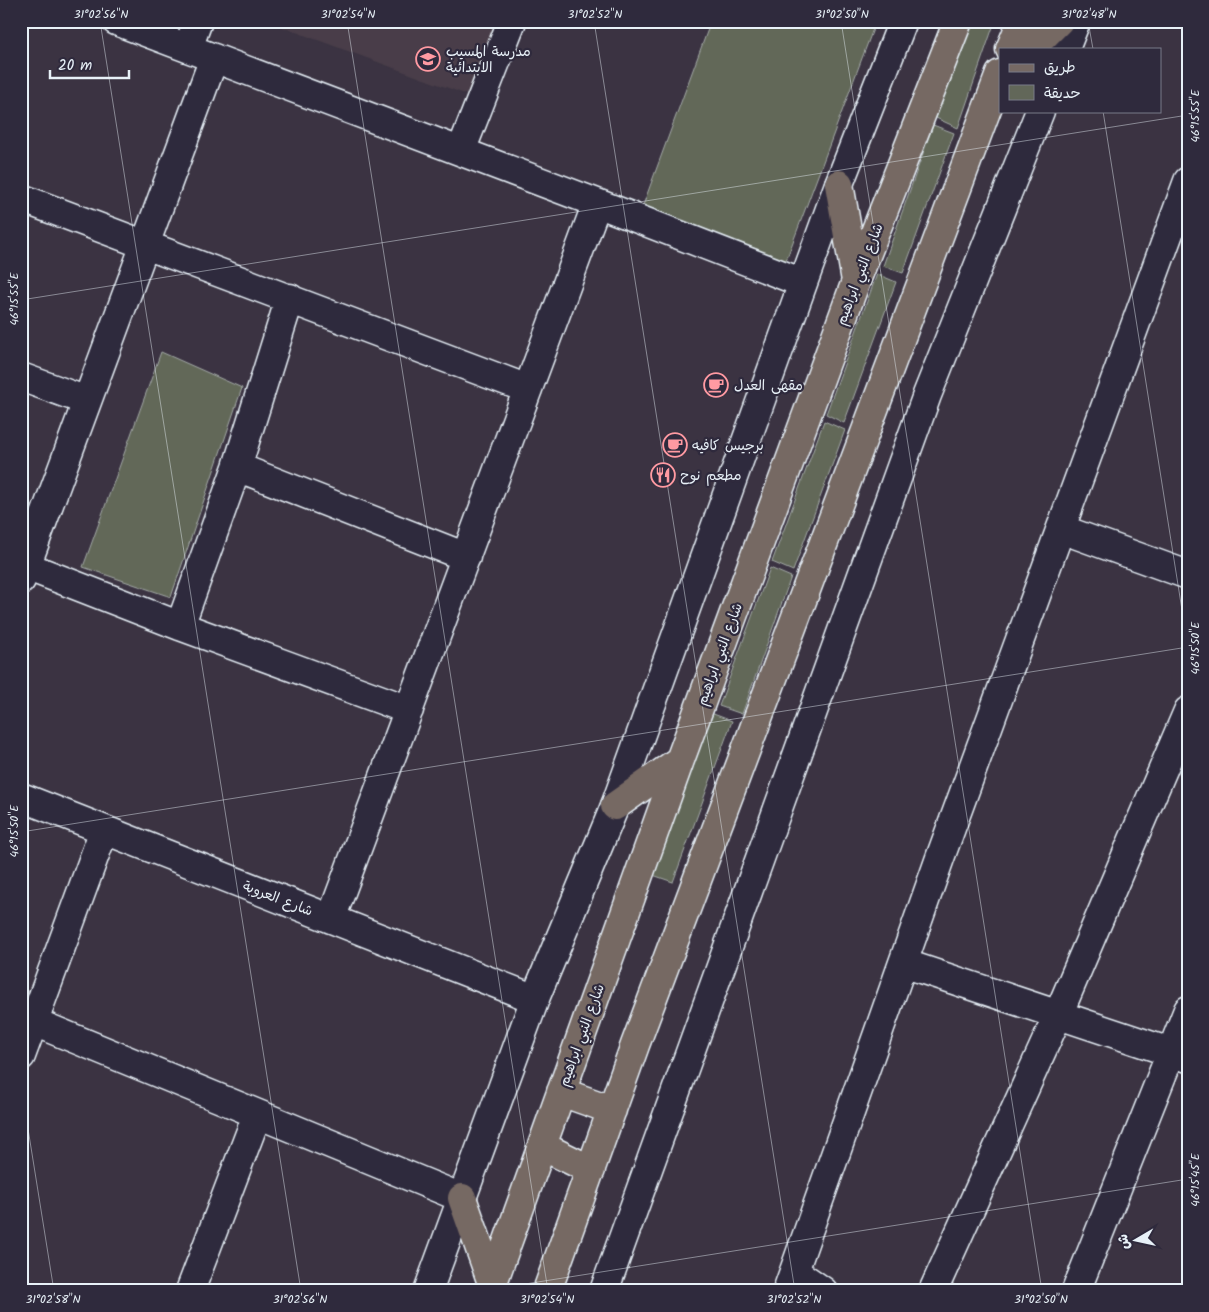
<svg xmlns="http://www.w3.org/2000/svg" width="1209" height="1312" font-family="Kalam,'Playpen Sans Arabic',sans-serif">
<style>
.built{fill:#493e48}
.green{fill:#626759;stroke:#a5aca8}
.lines{fill:none;stroke-linecap:round;stroke-linejoin:round}
.minor-casing{stroke:#e8f1f8;stroke-width:31}
.major-casing{stroke:#e8f1f8;stroke-width:31}
.minor{stroke:#2f2a3d;stroke-width:28}
.major{stroke:#766964;stroke-width:28}
.ticks{fill:none;stroke:#e8f1f8;stroke-width:1;stroke-opacity:0.45}
.labels{text-anchor:middle;stroke-width:4.5;stroke-linejoin:round;paint-order:stroke}
.poi-label{font-size:14px;fill:#e8f1f8;stroke:#2f2a3d;text-anchor:start}
.street-label{font-size:14px;fill:#e8f1f8;stroke:#2f2a3d}
.neatline{fill:none;stroke:#e8f1f8;stroke-width:2}
.ticks-label{font-size:12px;text-anchor:middle;fill:#e8f1f8}
</style>
<rect width="100%" height="100%" fill="#3b3342"/>
<filter id="ink" filterUnits="userSpaceOnUse"><feTurbulence type="fractalNoise" baseFrequency=".02" numOctaves="2"/><feDisplacementMap in="SourceGraphic" scale="10" xChannelSelector="R" yChannelSelector="G"/><feConvolveMatrix kernelMatrix="1 2 1 2 8 2 1 2 1" color-interpolation-filters="sRGB"/></filter>
<g filter="url(#ink)">
<!-- built -->
<path class="built" d="M266,21H502L473,97Z"/>
<!-- green -->
<path class="green" d="M711,21H876L785,263L642,208Z
M971,21H995L958,128L936,118Z
M933,125L954,133L903,273L883,266Z
M877,274L896,282L844,423L826,414Z
M161,352L242,388L171,597L83,567Z
M824,421L845,430L793,571L772,562Z
M770,568L791,577L742,714L719,706Z
M708,712L732,721L673,882L647,873Z"/>
<g class="lines">
<!-- minor casing -->
<g class="minor-casing">
<path id="minor" d="M116,21L597,203L803,283
M188,48L198,21
M1065,49L1076,21
M461,151L512,21
M21,198L528,389
M21,377L87,401
M237,467L466,557
M1061,529L1188,575
M21,564L180,626L409,710
M21,580L214,58
M180,626L237,467L290,298
M21,797L535,999
M331,919L597,203
M903,963L1188,1058
M34,1022L462,1198
M21,1056L104,830
M794,1271L823,1291
M190,1291L257,1115
M428,1291L536,996L615,806L803,283L839,184L903,21
M604,1291L927,395L1040,111
M787,1291L940,858L1188,181
M933,1291L1058,1015L1188,711
M1076,1291L1188,1010"/>
</g>
<!-- major casing -->
<g class="major-casing">
<path id="major" d="M1010,49L1022,21
M1031,49L1059,21
M839,184L856,281
M615,806L680,760
M561,1092L612,1110
M542,1146L591,1170
M462,1198L492,1283
M490,1291L680,760L856,281L958,21
M547,1291L635,1045L1000,74"/>
</g>
<!-- minor -->
<use href="#minor" class="minor"/>
<!-- major -->
<use href="#major" class="major"/>
</g>
</g>
<!-- ticks -->
<path class="ticks" d="M100,21L301,1291M347,21L548,1291M594,21L795,1291M841,21L1042,1291M1088,21L1093,49M1103,111L1188,648M21,300L1188,115M21,832L1188,647M21,1085L54,1291M481,1291L1188,1179"/>
<!-- icons -->
<defs>
<g id="school-ring" transform="scale(1.25)"><circle r="9.5" fill="#2f2a3d" stroke="#ff9aa2" stroke-width="1.5"/><path d="M0-5L7-2L0 1L-7-2ZM-4 1L0 2.5L4 1V4Q0 6-4 4Z" fill="#ff9aa2"/></g>
<g id="cafe-ring" transform="scale(1.25)"><circle r="9.5" fill="#2f2a3d" stroke="#ff9aa2" stroke-width="1.5"/><path d="M-5.5-4.5H6V0H3Q3 3.5 0 3.5H-2.5Q-5.5 3.5-5.5 0ZM3-3.2v2h1.7v-2ZM-6 4.5H4V6H-6Z" fill="#ff9aa2"/></g>
<g id="restaurant-ring" transform="scale(1.25)"><circle r="9.5" fill="#2f2a3d" stroke="#ff9aa2" stroke-width="1.5"/><path d="M-5-6h1v4h1v-4h1v4h1v-4h1v5L-1.5 .5V6h-2V.5L-5-1ZM5-6V6H3V1.5H1.5Q1.5-4 5-6Z" fill="#ff9aa2"/></g>
</defs>
<g fill-rule="evenodd">
<use href="#school-ring" x="428" y="59"/>
<use href="#cafe-ring" x="716" y="385"/>
<use href="#cafe-ring" x="675" y="445"/>
<use href="#restaurant-ring" x="663" y="475"/>
</g>
<g class="labels">
<!-- poi labels -->
<g class="poi-label">
<text x="446" y="56">مدرسة المسيب<tspan x="446" dy="16">الابتدائية</tspan></text>
<text x="734" y="390">مقهى العدل</text>
<text x="692" y="450">برجيس كافيه</text>
<text x="680" y="480">مطعم نوح</text>
</g>
<!-- street labels -->
<g class="street-label">
<text transform="translate(859 274) rotate(-69)" y="5">شارع النبي ابراهيم</text>
<text transform="translate(719 654) rotate(-70)" y="5">شارع النبي ابراهيم</text>
<text transform="translate(278 898) rotate(21)" y="5">شارع العروبة</text>
<text transform="translate(581 1035) rotate(-70)" y="5">شارع النبي ابراهيم</text>
</g>
</g>
<!-- margin -->
<rect width="1209" height="1312" fill="none" stroke="#2f2a3d" stroke-width="55"/>
<!-- legend -->
<rect x="999" y="48" width="162" height="65" fill="#2f2a3d" stroke="#797a88"/>
<rect x="1009" y="64" width="25" height="8" fill="#766964" stroke="#797a88"/>
<text x="1044" y="72" font-size="15" fill="#e8f1f8">طريق</text>
<rect x="1009" y="85" width="25" height="15" fill="#626759" stroke="#797a88"/>
<text x="1044" y="98" font-size="15" fill="#e8f1f8">حديقة</text>
<!-- north arrow -->
<g transform="translate(1136 1240) rotate(261)" stroke="#2f2a3d" stroke-width="4" paint-order="stroke">
<path d="M0-4L9 19L0 12L-9 19Z" fill="#e8f1f8"/>
<text y="-8" font-size="14" font-weight="bold" text-anchor="middle" fill="#e8f1f8">ش</text>
</g>
<!-- scale -->
<path d="M50 70v8h79v-8" fill="none" stroke="#e8f1f8" stroke-width="2.5"/>
<text x="58" y="70" font-size="15" fill="#e8f1f8" stroke="#2f2a3d" stroke-width="4" paint-order="stroke">20 m</text>
<rect x="28" y="28" width="1154" height="1256" class="neatline"/>
<g class="ticks-label">
<text x="101" y="18">31°02'56"N</text>
<text x="348" y="18">31°02'54"N</text>
<text x="595" y="18">31°02'52"N</text>
<text x="842" y="18">31°02'50"N</text>
<text x="1089" y="18">31°02'48"N</text>
<text transform="translate(1195 116) rotate(-90)" y="4">46°15'55"E</text>
<text transform="translate(14 299) rotate(-90)" y="4">46°15'55"E</text>
<text transform="translate(1195 648) rotate(-90)" y="4">46°15'50"E</text>
<text transform="translate(14 831) rotate(-90)" y="4">46°15'50"E</text>
<text transform="translate(1195 1180) rotate(-90)" y="4">46°15'45"E</text>
<text x="53" y="1303">31°02'58"N</text>
<text x="300" y="1303">31°02'56"N</text>
<text x="547" y="1303">31°02'54"N</text>
<text x="794" y="1303">31°02'52"N</text>
<text x="1041" y="1303">31°02'50"N</text>
</g>
</svg>
